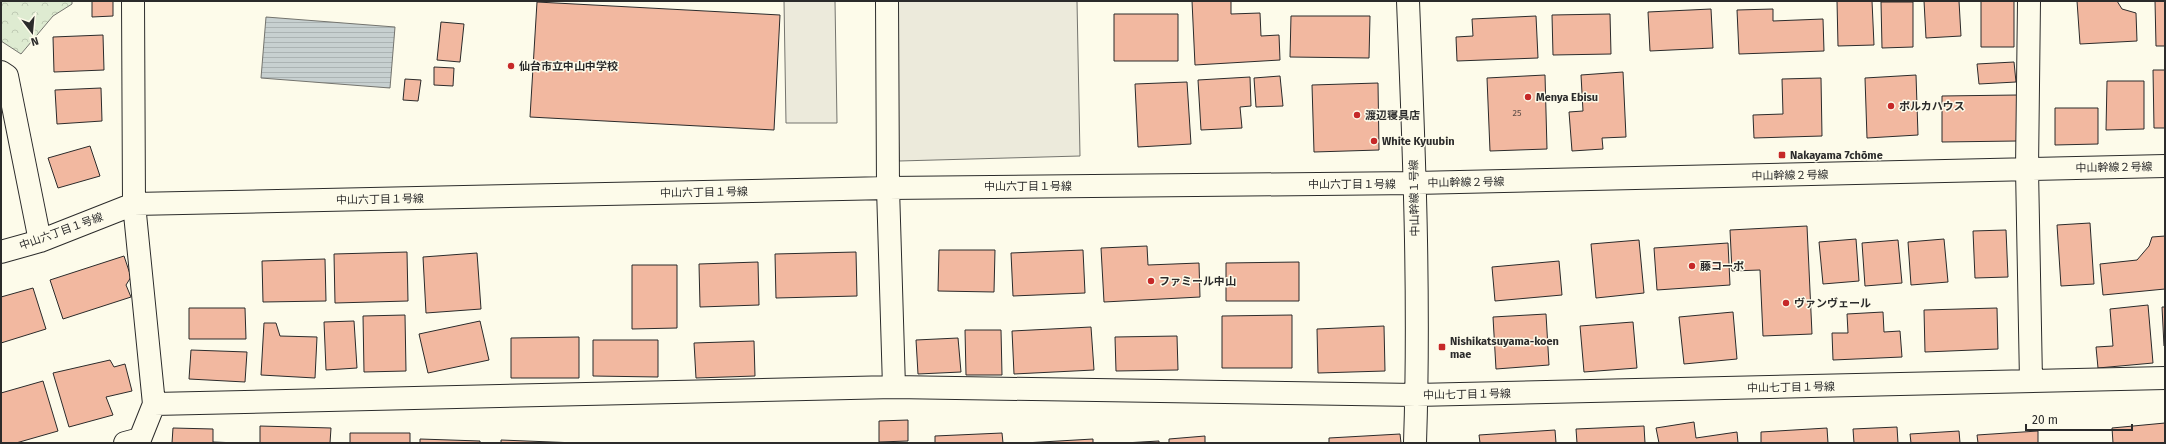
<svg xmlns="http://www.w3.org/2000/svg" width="2166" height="444" font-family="'Fira Sans','Noto Sans JP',sans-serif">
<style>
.forest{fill:url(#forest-crowns);stroke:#74746e}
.parking{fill:#eceadb;stroke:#74746e}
.water{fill:url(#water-rules);stroke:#74746e}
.building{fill:#f2b8a0;stroke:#2b2b2b}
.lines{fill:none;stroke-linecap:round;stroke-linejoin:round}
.minor-casing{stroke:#2b2b2b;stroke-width:24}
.minor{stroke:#fdfbea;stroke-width:22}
.poi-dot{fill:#c62828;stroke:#fdfbea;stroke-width:1.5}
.labels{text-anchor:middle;stroke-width:3;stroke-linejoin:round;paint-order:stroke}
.number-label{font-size:9px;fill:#5d4e48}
.poi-label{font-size:11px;font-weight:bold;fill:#2b2b2b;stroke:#fdfbea;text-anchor:start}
.street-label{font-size:11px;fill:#2b2b2b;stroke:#fdfbea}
</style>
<defs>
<pattern id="forest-crowns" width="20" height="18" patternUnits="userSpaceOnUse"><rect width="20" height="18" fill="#deebd1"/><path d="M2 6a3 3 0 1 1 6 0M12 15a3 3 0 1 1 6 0" fill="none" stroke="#bfcab4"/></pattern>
<pattern id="water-rules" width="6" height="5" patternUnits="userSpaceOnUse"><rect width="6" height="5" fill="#c7d0d0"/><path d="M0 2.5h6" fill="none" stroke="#abb3b3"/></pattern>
</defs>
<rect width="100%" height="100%" fill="#fdfbea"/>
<!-- forest -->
<path class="forest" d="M1,1H72V4L53,16L21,54L1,41Z"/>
<!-- parking -->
<path class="parking" d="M784,1H835L837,123H786Z
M895,1H1077L1080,156L899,161Z"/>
<!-- water -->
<path class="water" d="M266,17L395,27L390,88L261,78Z"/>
<!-- building -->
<path class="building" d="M92,1H113V16L92,17Z
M1192,1H1231V14L1260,13L1261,36L1279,35L1280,60L1195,65Z
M1837,1H1872L1874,45L1838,46Z
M1924,1H1959L1961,36L1926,38Z
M1981,1H2014V47H1981Z
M2077,1H2117L2122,9L2136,13L2137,41L2080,44Z
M2155,1H2165V46H2156Z
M537,2L780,15L774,130L530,117Z
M1881,2H1913V47L1882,48Z
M1711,9L1713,48L1650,51L1648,12Z
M1773,9V21L1823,19L1824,51L1739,54L1737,10Z
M1114,14H1178V61H1114Z
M1610,14L1611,54L1553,55L1552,15Z
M1291,16H1370L1369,58L1290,57Z
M1536,16L1538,58L1457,61L1456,37L1473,36L1472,19Z
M441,22L464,24L460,62L437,60Z
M103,35L104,70L54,72L53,37Z
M2014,62L2016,82L1979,84L1977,64Z
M434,67L454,68L453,86L434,85Z
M2153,70H2165V128H2154Z
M1623,72L1626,137L1602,138L1603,149L1572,151L1569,112L1583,111L1581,75Z
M1545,75L1547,149L1490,151L1487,78Z
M1916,75L1918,135L1867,138L1865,78Z
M1280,76L1283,106L1256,107L1254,78Z
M1250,77L1251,106L1240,107L1242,128L1201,130L1198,80Z
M1821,78L1822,136L1754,138L1753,115L1783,114L1782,79Z
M405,79L421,80L418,101L403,100Z
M2107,81H2144V129L2106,130Z
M1187,82L1191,144L1138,147L1135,84Z
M1378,83L1379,150L1314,152L1312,85Z
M101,88L102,121L57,124L55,90Z
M2017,95V141L1942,142V96Z
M2055,108H2098V144L2055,145Z
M90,146L100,176L58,188L48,158Z
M2090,223L2094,284L2061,286L2057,225Z
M1807,226L1812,334L1763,336L1760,270L1732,271L1730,230Z
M2006,230L2008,277L1975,278L1973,231Z
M2165,236V289L2103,295L2100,264L2137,260L2149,246L2152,237Z
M1856,239L1859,281L1823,284L1819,242Z
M1944,239L1948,282L1911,285L1908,242Z
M1639,240L1644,293L1596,298L1591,244Z
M1898,240L1902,283L1865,286L1862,243Z
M1728,243L1730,285L1657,290L1654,248Z
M1147,246L1148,265L1199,263L1200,297L1104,302L1101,248Z
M939,250H995L994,292L938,291Z
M1083,250L1085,293L1013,296L1011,253Z
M407,252L408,301L335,303L334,254Z
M856,252L857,296L776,298L775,254Z
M477,253L481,309L426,313L423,257Z
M124,256L131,277L126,285L131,297L63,319L50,280Z
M325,259L326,301L263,302L262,261Z
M1559,261L1562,295L1495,301L1492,267Z
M758,262L759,305L700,307L699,264Z
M1299,262V301H1226V263Z
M632,265H677V328L632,329Z
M33,288L46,329L1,343V297Z
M2148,305L2153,363L2098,368L2096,347L2113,346L2110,309Z
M2162,307H2165V346H2164Z
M189,308H245L246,339H189Z
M1997,308L1998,349L1925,352L1924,310Z
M1733,312L1737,359L1684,364L1679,317Z
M1883,312L1884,332L1900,331L1902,357L1833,360L1832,333H1848L1847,314Z
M1546,314L1549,365L1496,369L1493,317Z
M405,315L406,371L364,372L363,316Z
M1292,315V368H1222V316Z
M354,321L357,368L326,370L324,322Z
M480,321L489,360L428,373L419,334Z
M1633,322L1637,368L1584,372L1580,326Z
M264,323H276L280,336L317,337L315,378L261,375Z
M1384,326L1385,371L1318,373L1317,329Z
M1091,327L1094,370L1014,374L1012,331Z
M965,330H1001L1002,375H966Z
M1177,336L1178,370L1116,371L1115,337Z
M579,337V378H511V338Z
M958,338L961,372L918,374L916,340Z
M593,340H658V377L593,376Z
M754,341L755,376L696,378L694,343Z
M191,350L247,352L245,382L189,379Z
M110,360L114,367L125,364L132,391L106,397L113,415L69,427L53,373Z
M43,381L58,431L16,443H1V393Z
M908,420V441L879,442V421Z
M1694,422L1696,438L1737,432L1738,443H1659L1656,428Z
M2165,423V443H2113L2112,428Z
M260,426L331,428L330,443H260Z
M1644,426L1645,443H1577L1576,429Z
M1897,427L1898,443H1854L1853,429Z
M173,428L213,429V442L239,443H172Z
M1827,428L1828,443H1761V432Z
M1555,430L1556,443H1480L1479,435Z
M1959,431L1960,443H1911L1910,434Z
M2038,431V443H1978L1977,435Z
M350,433H410V443H350Z
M1002,433L1003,443H935V436Z
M1400,434L1401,443H1329V438Z
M1205,436V443H1169V439Z
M420,439L480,441V443H420Z
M1093,439V443H1024Z
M501,440L577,443H501Z
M1159,441V443H1124Z"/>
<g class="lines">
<!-- minor casing -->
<g class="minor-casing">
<path id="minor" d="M887,1L888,188L894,387
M1408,1C1414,148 1420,296 1415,443
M2029,1L2027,169L2031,381
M1,72L7,76L40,241
M1,252L40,241L134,204L888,188L1415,183L2165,166
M154,404L894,387L1416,395L2165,378
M125,443L140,439L154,404L134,204L133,1"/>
</g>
<!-- minor -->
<use href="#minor" class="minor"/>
</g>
<!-- markers -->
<g class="poi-dot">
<circle cx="511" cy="66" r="4"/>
<circle cx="1528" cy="97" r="4"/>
<circle cx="1891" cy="106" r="4"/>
<circle cx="1357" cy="115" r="4"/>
<circle cx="1374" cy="141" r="4"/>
<rect x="1778" y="151" width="8" height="8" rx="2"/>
<circle cx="1692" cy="266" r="4"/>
<circle cx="1151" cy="281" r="4"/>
<circle cx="1786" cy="303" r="4"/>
<rect x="1438" y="343" width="8" height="8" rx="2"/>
</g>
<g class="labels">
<!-- number labels -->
<g class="number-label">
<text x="1517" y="116">25</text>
</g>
<!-- poi labels -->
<g class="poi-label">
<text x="519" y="70">仙台市立中山中学校</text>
<text x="1536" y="101">Menya Ebisu</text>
<text x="1899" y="110">ポルカハウス</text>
<text x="1365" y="119">渡辺寝具店</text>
<text x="1382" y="145">White Kyuubin</text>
<text x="1790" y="159">Nakayama 7chōme</text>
<text x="1700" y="270">藤コーポ</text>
<text x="1159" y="285">ファミール中山</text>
<text x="1794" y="307">ヴァンヴェール</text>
<text x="1450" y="345">Nishikatsuyama-koen<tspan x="1450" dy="13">mae</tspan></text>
</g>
<!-- street labels -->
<g class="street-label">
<text transform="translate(2114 167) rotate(-1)" y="4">中山幹線２号線</text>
<text transform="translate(1790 175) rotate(-1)" y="4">中山幹線２号線</text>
<text transform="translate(1466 182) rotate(-1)" y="4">中山幹線２号線</text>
<text x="1352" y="188">中山六丁目１号線</text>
<text x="1028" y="190">中山六丁目１号線</text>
<text transform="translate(704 192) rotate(-1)" y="4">中山六丁目１号線</text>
<text transform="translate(1414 198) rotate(-91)" y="4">中山幹線１号線</text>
<text transform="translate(380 199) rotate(-1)" y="4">中山六丁目１号線</text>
<text transform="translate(61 231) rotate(-20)" y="4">中山六丁目１号線</text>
<text transform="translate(1791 387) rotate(-1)" y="4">中山七丁目１号線</text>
<text transform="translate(1467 394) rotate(-1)" y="4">中山七丁目１号線</text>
</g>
</g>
<!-- border -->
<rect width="2166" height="444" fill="none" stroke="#2b2b2b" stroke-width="4"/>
<!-- north arrow -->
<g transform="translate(32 32) rotate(164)" stroke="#fdfbea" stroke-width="3" paint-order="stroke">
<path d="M0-3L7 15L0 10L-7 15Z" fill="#2b2b2b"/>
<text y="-6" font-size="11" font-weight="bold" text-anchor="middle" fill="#2b2b2b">N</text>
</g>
<!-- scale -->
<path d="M2026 424v6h106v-6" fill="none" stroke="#2b2b2b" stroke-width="2"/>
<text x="2032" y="424" font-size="12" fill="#2b2b2b" stroke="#fdfbea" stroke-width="3" paint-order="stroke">20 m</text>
</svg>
